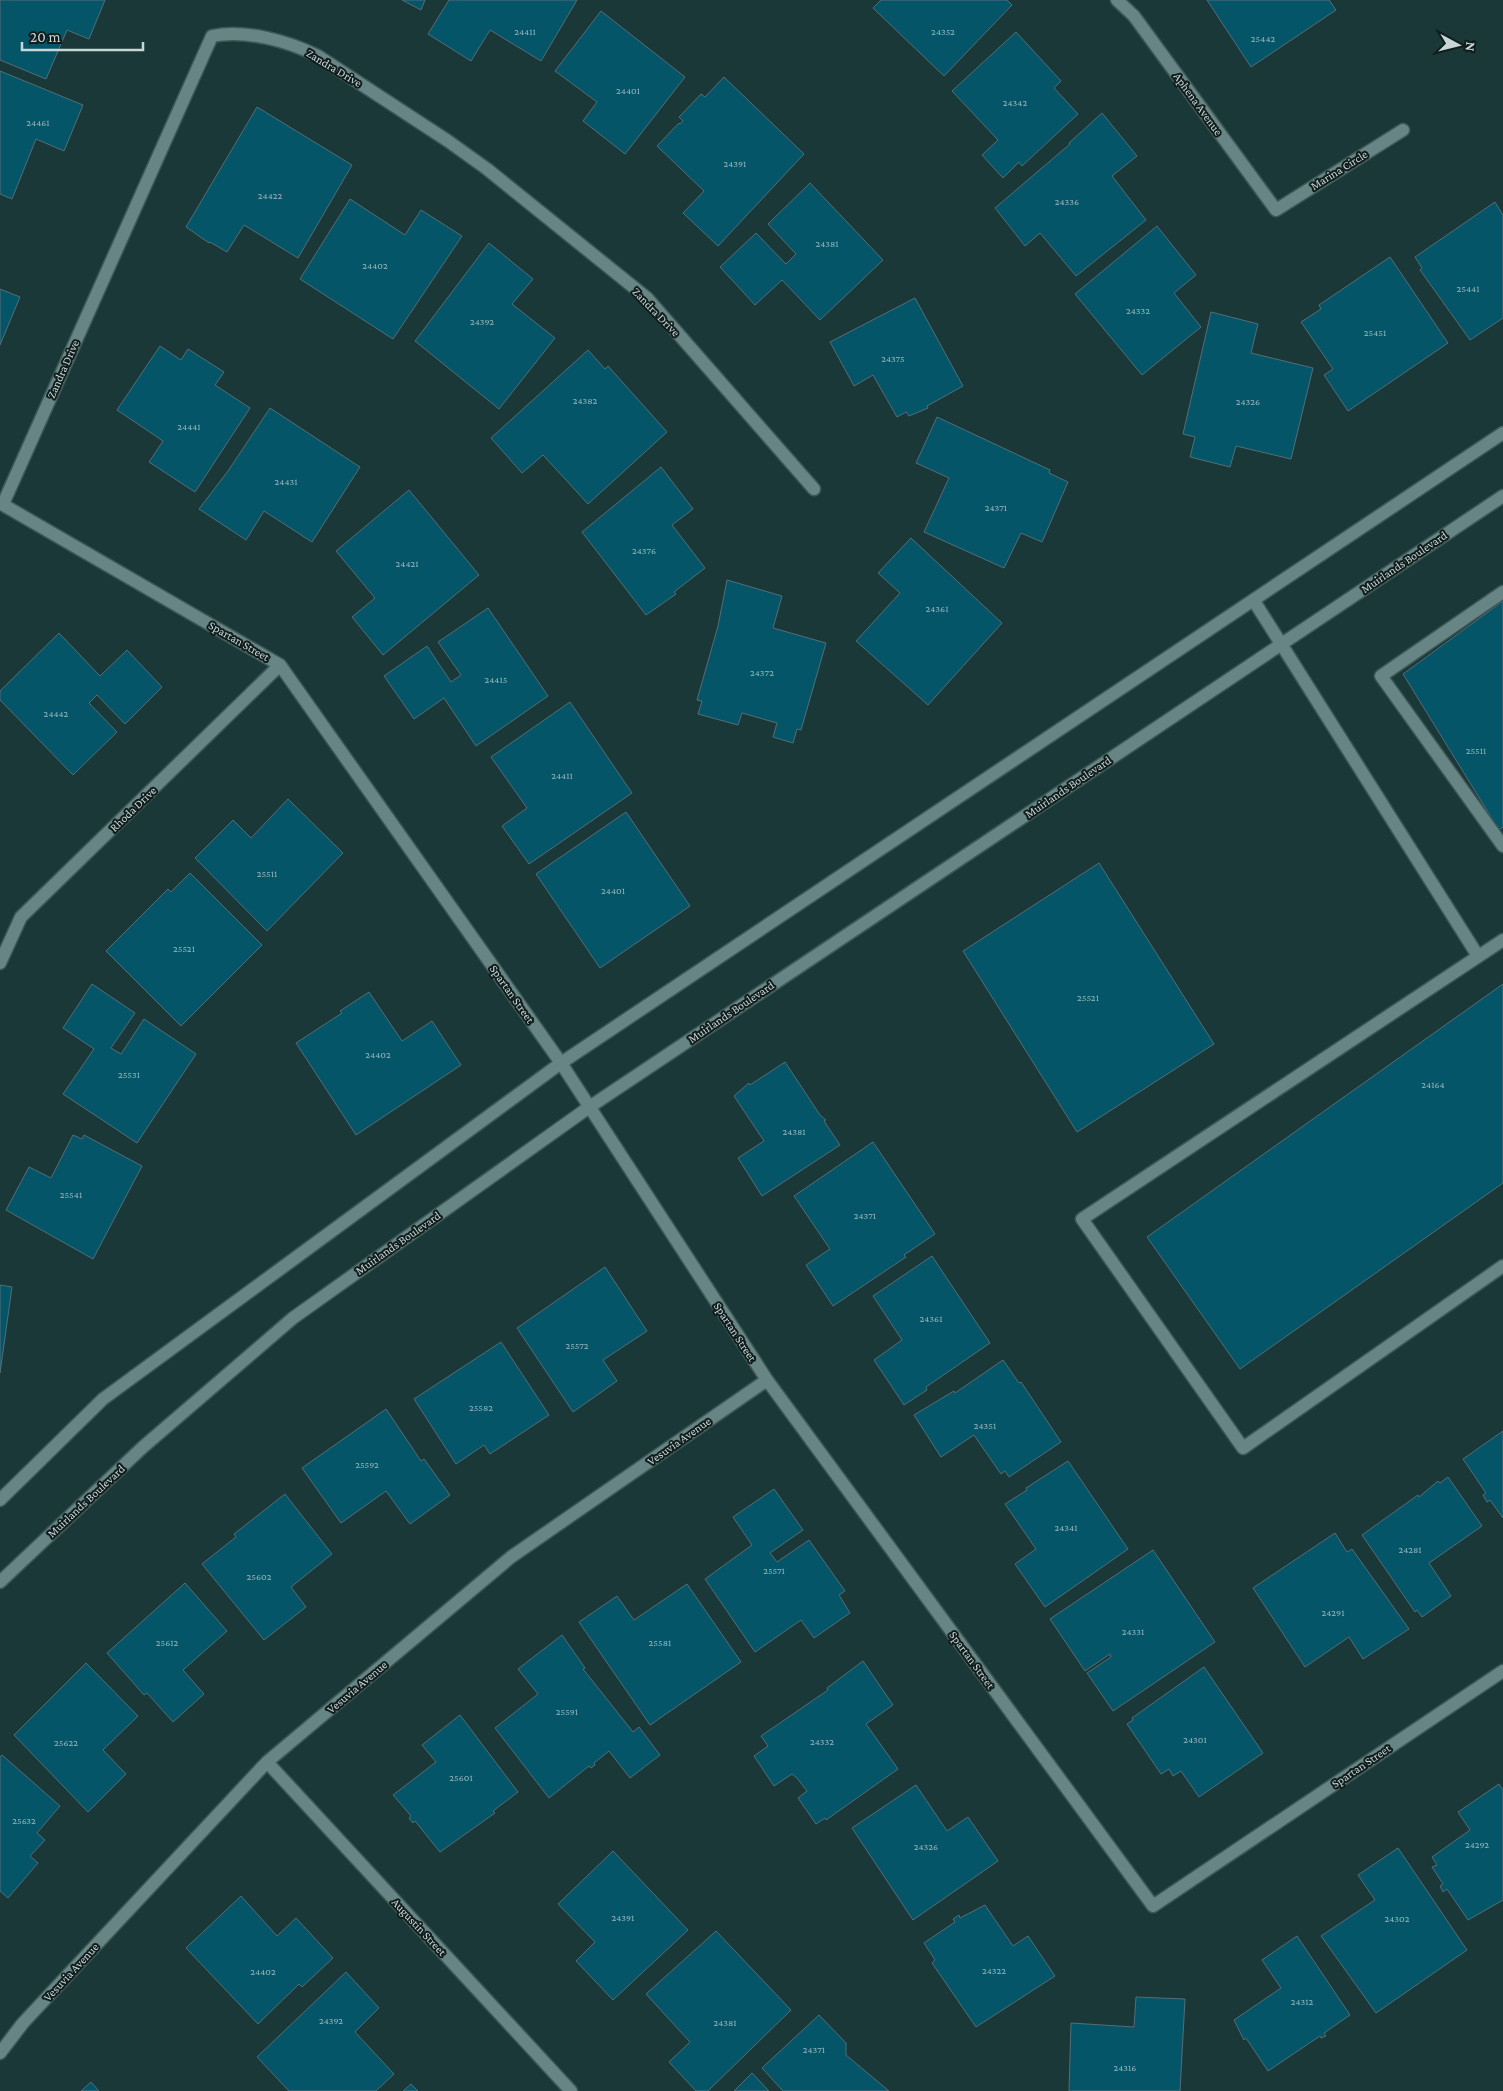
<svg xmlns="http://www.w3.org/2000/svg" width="1503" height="2091" font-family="'Crimson Pro',serif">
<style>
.building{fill:#055568;stroke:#536e78}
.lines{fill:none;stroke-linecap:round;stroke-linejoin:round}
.service-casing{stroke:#3d5756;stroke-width:15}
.minor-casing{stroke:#3d5756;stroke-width:15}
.secondary-casing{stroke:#3d5756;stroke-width:15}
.service{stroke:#668584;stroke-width:12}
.minor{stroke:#668584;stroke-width:12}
.secondary{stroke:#668584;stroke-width:12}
.labels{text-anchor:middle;stroke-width:4;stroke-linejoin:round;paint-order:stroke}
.number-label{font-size:10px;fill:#96b6bb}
.street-label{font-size:12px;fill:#c7d7d7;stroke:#111d1d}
</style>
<rect width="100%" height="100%" fill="#1b3838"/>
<!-- building -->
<path class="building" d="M0,0H105L89,39L67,30L46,79L0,60Z
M402,0H425L421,10Z
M449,0H577L541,61L490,30L471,61L428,34Z
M881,0H1007L1012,5L944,76L873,8Z
M1207,0H1329L1336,10L1251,67Z
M601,11L685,77L625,154L583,121L597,102L555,71Z
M1016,32L1061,81L1054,88L1078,114L1022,166L1019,162L1003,178L982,155L998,140L952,91Z
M0,71L83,105L64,151L36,139L12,199L0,194Z
M724,77L804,154L718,246L683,213L704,191L657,146L679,123L680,124L683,121L679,117L701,94L705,97Z
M257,107L352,165L298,258L244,225L227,252L210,242L209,243L186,227Z
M1102,113L1137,156L1112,176L1146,220L1076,276L1040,233L1025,246L995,208L1070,144L1069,143Z
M810,183L883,260L820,320L782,280L755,305L720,267L756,233L786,264L796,254L768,224Z
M350,199L405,235L421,210L462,236L393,339L300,279Z
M1495,202L1503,215V318L1470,340L1420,270L1422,268L1415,257Z
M1157,226L1196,275L1174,293L1201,327L1142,375L1075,294Z
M489,243L533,279L512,304L555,338L499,409L415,341Z
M1390,257L1448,343L1348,411L1324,375L1333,369L1301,322L1321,309L1319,305Z
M0,289L20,297L0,345Z
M915,298L963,386L927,406L928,408L909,416L906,412L897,417L873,375L854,386L830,342Z
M1211,312L1258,324L1251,353L1313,368L1291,459L1236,446L1230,467L1190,457L1195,437L1183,434Z
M160,346L181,360L188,349L224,372L215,385L250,408L195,492L149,462L163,441L117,410Z
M588,350L605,369L608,366L667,432L588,504L543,455L522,473L491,438Z
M270,408L360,467L312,542L264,511L246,540L199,509L228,471Z
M937,417L1050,470L1049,473L1068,482L1042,542L1021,533L1004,568L924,532L949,478L916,463Z
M661,467L693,509L672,525L705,568L674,592L676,594L646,615L582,532Z
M409,490L479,575L383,655L352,617L375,598L336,551Z
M911,538L1002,623L928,705L856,641L900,593L878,573Z
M727,580L782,596L773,628L826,643L801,730L797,729L793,743L773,737L777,723L742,713L738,725L698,714L702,701L697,700L718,626Z
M1503,601V827L1499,830L1403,674Z
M488,608L548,696L476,746L444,698L414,719L384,676L427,646L451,682L461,675L438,642Z
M59,633L100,676L127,650L162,687L125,724L97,695L89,703L117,732L73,775L0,700V691Z
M570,702L632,793L529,864L502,826L527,808L491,757Z
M288,799L343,853L267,931L195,858L233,820L251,838Z
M626,812L690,906L600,968L536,874Z
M1099,863L1214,1044L1077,1132L963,951Z
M190,873L262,945L181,1026L106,951L168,889L171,892Z
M92,984L135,1013L111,1048L121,1054L144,1019L196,1054L137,1143L63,1094L94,1049L63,1028Z
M1503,984V1183L1240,1369L1147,1237Z
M369,992L402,1041L432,1021L461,1065L356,1135L296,1043L342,1013L340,1011Z
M785,1062L820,1115L826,1120L824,1121L840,1145L762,1196L738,1158L764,1141L734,1096L749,1083L750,1085Z
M73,1135L82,1139L84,1135L142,1166L93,1259L6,1210L29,1167L51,1178Z
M873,1142L935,1234L904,1255L906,1257L833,1306L806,1265L830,1249L794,1196Z
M932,1256L990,1343L926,1387L927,1390L904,1405L874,1360L902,1340L873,1296Z
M605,1267L647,1331L603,1360L617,1381L573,1412L517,1328Z
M0,1285L12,1287L0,1373Z
M501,1342L549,1415L490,1454L484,1445L456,1464L414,1399Z
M1003,1360L1019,1383L1021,1382L1061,1442L1009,1477L1005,1471L1001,1474L974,1435L941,1457L914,1415L954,1391L955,1393Z
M386,1409L421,1461L424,1459L450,1495L410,1524L386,1491L341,1523L302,1468Z
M1503,1431V1518L1490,1500L1487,1502L1483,1495L1486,1493L1463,1459Z
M1068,1461L1128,1549L1045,1607L1015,1564L1036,1549L1005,1504L1027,1490L1026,1488Z
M1448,1477L1482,1526L1429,1563L1451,1596L1422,1617L1417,1610L1415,1612L1362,1535L1418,1495L1419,1497L1438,1481L1440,1483Z
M774,1489L803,1530L770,1553L777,1562L809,1540L845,1591L839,1595L850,1613L814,1638L801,1620L755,1652L705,1579L752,1545L733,1517Z
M285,1494L332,1554L291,1587L306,1607L264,1640L202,1564L236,1537L234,1534Z
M1335,1533L1347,1552L1352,1549L1409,1629L1363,1659L1349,1637L1305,1667L1253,1588Z
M1153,1550L1215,1642L1113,1711L1087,1673L1111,1657L1110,1654L1085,1671L1050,1619Z
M185,1583L227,1631L183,1670L204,1694L173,1722L147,1693L144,1695L107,1653Z
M687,1584L741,1662L650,1725L579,1622L617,1596L634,1620Z
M562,1635L585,1668L583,1669L633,1732L639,1727L660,1755L630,1778L609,1751L594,1763L595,1765L591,1768L589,1766L549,1798L495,1728L538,1694L518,1669Z
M863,1661L893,1705L866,1724L898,1769L826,1820L825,1818L816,1824L798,1798L807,1791L797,1778L792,1774L774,1786L754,1756L768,1746L761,1736L828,1690L827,1688Z
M86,1663L138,1716L103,1750L126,1774L88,1812L14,1735Z
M1204,1667L1263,1753L1199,1797L1181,1771L1173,1776L1169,1769L1161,1774L1127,1724L1133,1720L1132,1718Z
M460,1715L518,1792L493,1811L495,1813L440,1852L415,1821L413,1823L409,1818L411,1816L393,1795L436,1762L422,1745Z
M2,1755L60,1806L37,1833L45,1840L30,1856L38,1863L8,1898L0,1891V1757Z
M1499,1784L1503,1790V1900L1468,1920L1447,1889L1443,1892L1440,1886L1443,1884L1432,1867L1437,1865L1432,1857L1470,1830L1458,1812Z
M916,1785L947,1831L968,1817L998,1861L913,1920L852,1828Z
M1398,1848L1467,1950L1376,2013L1321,1936L1375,1900L1358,1875Z
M613,1851L688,1930L613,2000L576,1961L595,1942L558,1904Z
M241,1896L277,1936L296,1918L333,1958L302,1987L299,1984L258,2024L186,1948Z
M985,1905L1013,1946L1028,1936L1055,1976L976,2027L932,1963L935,1960L924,1943L955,1922L953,1919L959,1915L960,1918Z
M716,1931L791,2010L708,2091H696L669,2062L690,2042L646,1994Z
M1297,1936L1350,2015L1324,2033L1326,2036L1321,2038L1320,2036L1268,2071L1246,2038L1244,2040L1234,2020L1281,1988L1262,1960Z
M346,1972L379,2008L355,2032L394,2074L376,2091H289L257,2057Z
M1136,1997L1185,1999L1180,2091H1069L1071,2023L1134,2027Z
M819,2015L846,2043V2055L889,2091H783L762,2068Z
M752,2073L769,2091H734Z
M91,2082L99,2091H81Z
M411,2084L418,2091H403Z"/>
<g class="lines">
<!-- service casing -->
<g class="service-casing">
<path id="service" d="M1503,592L1381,676L1503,846
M1254,601L1478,956
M1503,940L1082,1219L1243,1448L1503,1266"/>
</g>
<!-- minor casing -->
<g class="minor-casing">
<path id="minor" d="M1117,0L1134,16L1276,210L1403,130
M0,503L280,665L561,1063L767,1380L1153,1906L1503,1671
M3,504L212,36C245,29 288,41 318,56L448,141L487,169L647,298L814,489
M0,963L21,917L280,665
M267,1762L571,2091
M0,2053L23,2023L267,1762L511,1557L767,1380"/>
</g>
<!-- secondary casing -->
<g class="secondary-casing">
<path id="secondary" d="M0,1500L103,1399L561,1063L1503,433
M0,1582L143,1447L293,1318L588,1108L1503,496"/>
</g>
<!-- service -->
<use href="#service" class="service"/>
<!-- minor -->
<use href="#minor" class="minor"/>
<!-- secondary -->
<use href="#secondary" class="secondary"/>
</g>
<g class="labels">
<!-- number labels -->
<g class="number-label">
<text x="525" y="35">24411</text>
<text x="943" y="35">24352</text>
<text x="1263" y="42">25442</text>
<text x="628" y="94">24401</text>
<text x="1015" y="106">24342</text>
<text x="38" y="126">24461</text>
<text x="735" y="167">24391</text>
<text x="270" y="199">24422</text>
<text x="1067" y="205">24336</text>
<text x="827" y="247">24381</text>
<text x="375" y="269">24402</text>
<text x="1468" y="292">25441</text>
<text x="1138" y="314">24332</text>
<text x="482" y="325">24392</text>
<text x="1375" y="336">25451</text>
<text x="893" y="362">24375</text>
<text x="585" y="404">24382</text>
<text x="1248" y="405">24326</text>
<text x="189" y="430">24441</text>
<text x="286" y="485">24431</text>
<text x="996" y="511">24371</text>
<text x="644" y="554">24376</text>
<text x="407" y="567">24421</text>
<text x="937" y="612">24361</text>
<text x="762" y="676">24372</text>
<text x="496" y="683">24415</text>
<text x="56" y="717">24442</text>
<text x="1476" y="754">25511</text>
<text x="562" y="779">24411</text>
<text x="267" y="877">25511</text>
<text x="613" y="894">24401</text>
<text x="184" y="952">25521</text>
<text x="1088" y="1001">25521</text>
<text x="378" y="1058">24402</text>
<text x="129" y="1078">25531</text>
<text x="1433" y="1088">24164</text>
<text x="794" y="1135">24381</text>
<text x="71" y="1198">25541</text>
<text x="865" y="1219">24371</text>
<text x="931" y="1322">24361</text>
<text x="577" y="1349">25572</text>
<text x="481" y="1411">25582</text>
<text x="985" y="1429">24351</text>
<text x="367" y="1468">25592</text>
<text x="1066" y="1531">24341</text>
<text x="1410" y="1553">24281</text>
<text x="774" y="1574">25571</text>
<text x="259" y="1580">25602</text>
<text x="1333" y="1616">24291</text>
<text x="1133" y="1635">24331</text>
<text x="167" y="1646">25612</text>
<text x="660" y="1646">25581</text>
<text x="567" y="1715">25591</text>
<text x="1195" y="1743">24301</text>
<text x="822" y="1745">24332</text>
<text x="66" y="1746">25622</text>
<text x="461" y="1781">25601</text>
<text x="24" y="1824">25632</text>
<text x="1477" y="1848">24292</text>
<text x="926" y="1850">24326</text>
<text x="623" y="1921">24391</text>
<text x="1397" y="1922">24302</text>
<text x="994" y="1974">24322</text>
<text x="263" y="1975">24402</text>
<text x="1302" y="2005">24312</text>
<text x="331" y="2024">24392</text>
<text x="725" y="2026">24381</text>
<text x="814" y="2053">24371</text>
<text x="1125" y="2071">24316</text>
</g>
<!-- street labels -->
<g class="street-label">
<text transform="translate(334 68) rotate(31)" y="4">Zandra Drive</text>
<text transform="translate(1198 104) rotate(54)" y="4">Aphena Avenue</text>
<text transform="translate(1339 170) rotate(-32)" y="4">Marina Circle</text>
<text transform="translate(656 312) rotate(46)" y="4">Zandra Drive</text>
<text transform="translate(63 369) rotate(-66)" y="4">Zandra Drive</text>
<text transform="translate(1404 562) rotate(-34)" y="4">Muirlands Boulevard</text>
<text transform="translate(239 641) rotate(30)" y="4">Spartan Street</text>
<text transform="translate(1068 787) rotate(-34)" y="4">Muirlands Boulevard</text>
<text transform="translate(133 809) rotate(-44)" y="4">Rhoda Drive</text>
<text transform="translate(512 994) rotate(55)" y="4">Spartan Street</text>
<text transform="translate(731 1012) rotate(-34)" y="4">Muirlands Boulevard</text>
<text transform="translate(398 1243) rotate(-35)" y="4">Muirlands Boulevard</text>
<text transform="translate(735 1332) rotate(57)" y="4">Spartan Street</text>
<text transform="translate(679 1441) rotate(-35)" y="4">Vesuvia Avenue</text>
<text transform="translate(86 1501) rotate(-43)" y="4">Muirlands Boulevard</text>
<text transform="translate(972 1660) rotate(54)" y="4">Spartan Street</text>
<text transform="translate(357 1687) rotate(-40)" y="4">Vesuvia Avenue</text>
<text transform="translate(1361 1766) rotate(-34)" y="4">Spartan Street</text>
<text transform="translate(419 1927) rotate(47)" y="4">Augustin Street</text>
<text transform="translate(71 1972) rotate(-47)" y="4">Vesuvia Avenue</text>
</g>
</g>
<!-- north arrow -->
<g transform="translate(1458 45) rotate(97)" stroke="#111d1d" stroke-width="4" paint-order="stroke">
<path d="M0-4L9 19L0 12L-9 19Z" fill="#c7d7d7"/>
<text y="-8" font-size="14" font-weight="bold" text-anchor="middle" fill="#c7d7d7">N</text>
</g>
<!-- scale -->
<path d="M22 42v8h121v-8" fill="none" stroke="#c7d7d7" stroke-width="2.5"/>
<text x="30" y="42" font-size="15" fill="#c7d7d7" stroke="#111d1d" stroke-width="4" paint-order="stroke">20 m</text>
</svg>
